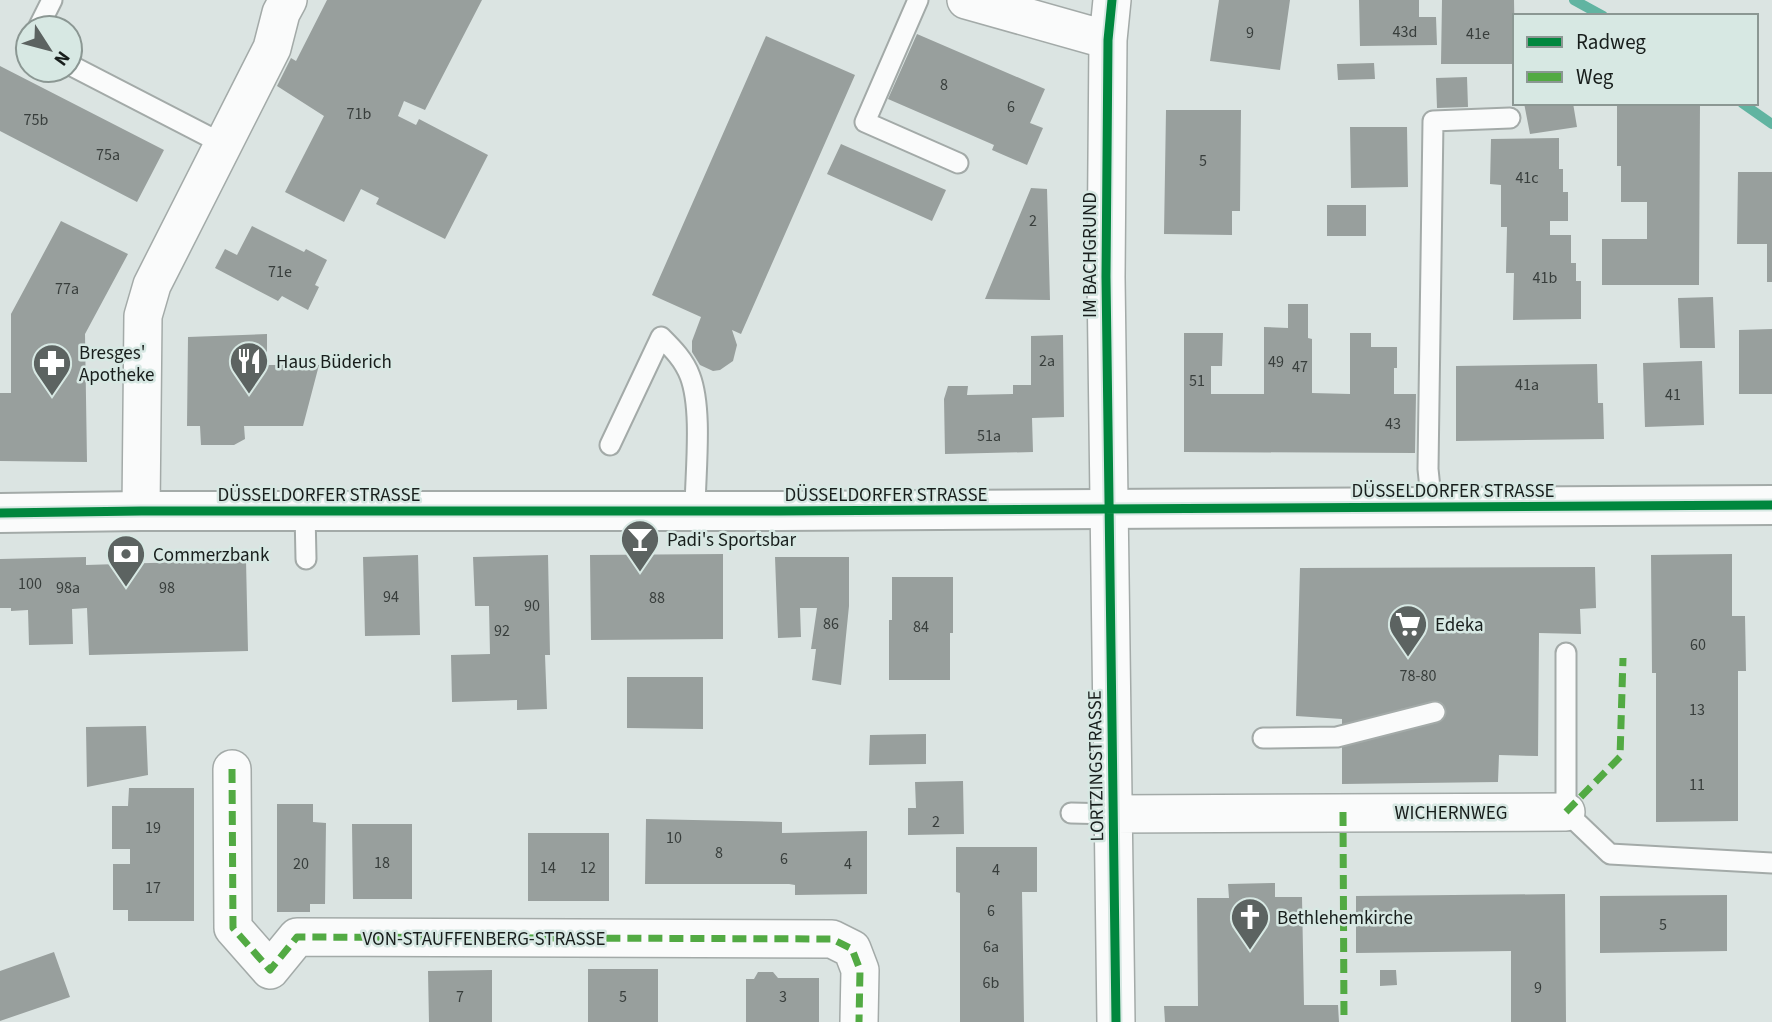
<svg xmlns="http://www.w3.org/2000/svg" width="1772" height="1022" font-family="'Source Sans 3',sans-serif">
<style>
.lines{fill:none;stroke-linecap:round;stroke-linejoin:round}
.stream{stroke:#61b4a1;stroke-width:10}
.building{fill:#989f9d}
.lane-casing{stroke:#a3aaa8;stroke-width:23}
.street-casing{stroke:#a3aaa8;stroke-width:40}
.secondary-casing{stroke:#a3aaa8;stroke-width:42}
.lane{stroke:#fafbfb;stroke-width:19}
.street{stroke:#fafbfb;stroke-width:37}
.secondary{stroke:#fafbfb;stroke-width:38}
.quiet{stroke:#52aa43;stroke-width:7;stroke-dasharray:14 7;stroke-linecap:butt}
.cycleway-casing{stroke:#d7e8e3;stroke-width:13}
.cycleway{stroke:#00873e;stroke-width:9}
.labels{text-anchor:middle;stroke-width:5;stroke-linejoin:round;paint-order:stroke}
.number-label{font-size:16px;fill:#383e3c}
.street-label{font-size:19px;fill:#181e1c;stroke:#d7e8e3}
.poi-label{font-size:19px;fill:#181e1c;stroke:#d7e8e3;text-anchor:start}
</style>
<rect width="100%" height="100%" fill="#dbe4e2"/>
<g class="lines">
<!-- stream -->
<path class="stream" d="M1574,0L1603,16
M1742,103L1772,124"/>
</g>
<!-- building -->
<path class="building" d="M327,0H482L425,110L404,101L398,116L416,125L419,119L488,155L445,239L376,204L379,198L361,189L344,222L285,192L324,116L277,86L291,58L296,61Z
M1219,0H1290L1280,70L1210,61Z
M1359,0H1419V17H1436L1437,45L1360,46Z
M1442,0H1514L1515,64H1441Z
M917,34L1045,89L1030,123L1043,128L1027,165L992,150L994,145L888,99Z
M766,36L855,75L741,334L732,330L737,345L733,361L720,370L713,371L700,365L692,352V341L701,317L652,295Z
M1374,63L1375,79L1338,80L1337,64Z
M0,66L164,150L137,202L0,131Z
M1467,77L1468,107L1437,108L1436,78Z
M1524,103H1573L1577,127L1530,134Z
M1617,103H1700L1699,285H1602V239H1647V202H1621V166H1617Z
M1166,110H1241L1240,211H1232V235L1164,234Z
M1350,127H1407L1408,187L1351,188Z
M1559,138V169H1563V192H1568V221H1550V235H1571V263H1576V281H1581V319L1513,320L1514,273H1506L1507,227H1501V185L1490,184L1491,139Z
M841,144L946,190L932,221L827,174Z
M1738,172H1772V282H1767V244H1737Z
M1031,188L1047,189L1050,300L985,299Z
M1327,205H1366V236H1327Z
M61,221L128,254L85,334L87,462L0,461V393H11V314Z
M252,226L304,252L306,249L327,260L315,285L319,287L308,310L282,296L278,301L215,268L225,249L237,255Z
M1713,297L1715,348H1680L1678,298Z
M1288,304H1308V338L1312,339V393L1350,394V333H1371V347H1397V368H1394V394H1416L1415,453L1184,452V333H1223L1222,366H1211V394H1264V327L1288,328Z
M1772,329V394H1739V330Z
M267,334V365H319L303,426H244L245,439L234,445H201L200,426H187L188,337Z
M1063,335L1064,417L1032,418L1033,452L945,454L944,399L948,386H968L967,395L1013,394V385H1031V336Z
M1702,361L1704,425L1645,427L1643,363Z
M1597,364L1598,403H1603L1604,439L1456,441V366Z
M723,554V639L591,640L590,555Z
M1732,554V616H1745L1746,671H1738V821L1656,822V673H1652L1651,555Z
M418,555L420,635L365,636L363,557Z
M548,555L550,655H545L547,709L517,710V700L452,702L451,655L490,654L489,606H475L473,557Z
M86,557V565L246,560L248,651L89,655L87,608L72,609L73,644L29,645L28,610L11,611V608H0V559Z
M775,557H849V606L841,685L812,680L816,649H811L817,608H800L801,637L778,638Z
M1595,567L1596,608L1580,609L1581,634L1539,633L1538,756L1499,755L1498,782L1342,784V719L1296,716L1300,568Z
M892,577H953V633H950V680H889V620H892Z
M627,677H703V729L627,728Z
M146,726L148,775L87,787L86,727Z
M926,734V764L869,765L870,735Z
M963,781L964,834L908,835V808H916L915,782Z
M129,788H194V921H128V910H113V864H130V849H112V806H128Z
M277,804H313V822L326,823L325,904H310V912H277Z
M646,819L782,822V833L867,831V894L795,895V885L789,884H645Z
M352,824H412V899H353Z
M528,833H609V901H528Z
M956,847H1037V892H1022L1024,1022H960V893L956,892Z
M1275,883V897H1302L1304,1005H1338L1339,1022H1165L1164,1006H1198L1197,898H1229L1228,884Z
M1565,894L1566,1022H1511V951L1356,953V896Z
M1727,895V951L1600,953V896Z
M54,952L70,997L0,1021V971Z
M588,969H658V1022H588Z
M492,970V1022H429L428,971Z
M1380,970H1396L1397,985L1380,986Z
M758,972H773L778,978H819V1022H746V979H754Z"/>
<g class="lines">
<!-- lane casing -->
<g class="lane-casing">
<path id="lane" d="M918,0L865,122L958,163
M38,28L52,0
M70,65L223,144
M610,445L661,337C673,349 684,360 690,376C703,410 695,474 695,512
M1432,508L1428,469L1433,121L1510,118
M305,512L306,559
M1566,653V812L1610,854L1772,863
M1263,738L1337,737L1435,712
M1071,813L1113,814"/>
</g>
<!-- street casing -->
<g class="street-casing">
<path id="street" d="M966,0L1108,40
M1112,0L1108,40L1106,277L1116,1022
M141,511L143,316L152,285L272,48L281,13L288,0
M232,769L233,928L270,970L297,937L832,939L852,949L860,970L859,1022
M1113,814L1566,812"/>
</g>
<!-- secondary casing -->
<g class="secondary-casing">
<path id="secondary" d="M0,513L141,511H779L1772,505"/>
</g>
<!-- lane -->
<use href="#lane" class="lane"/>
<!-- street -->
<use href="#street" class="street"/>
<!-- secondary -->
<use href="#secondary" class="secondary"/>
<!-- quiet -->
<path class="quiet" d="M232,769L233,928L270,970L297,937L832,939L852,949L860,970L859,1022
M1343,812L1344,1022
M1566,812L1620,757L1623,658"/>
<!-- cycleway casing -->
<g class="cycleway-casing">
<path id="cycleway" d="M1112,0L1108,40L1106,277L1116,1022
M0,513L141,511H779L1772,505"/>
</g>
<!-- cycleway -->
<use href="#cycleway" class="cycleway"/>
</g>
<!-- icons -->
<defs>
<g id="restaurant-pin" transform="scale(2.0125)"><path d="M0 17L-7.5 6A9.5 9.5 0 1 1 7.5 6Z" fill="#5c6361" stroke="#d7e8e3"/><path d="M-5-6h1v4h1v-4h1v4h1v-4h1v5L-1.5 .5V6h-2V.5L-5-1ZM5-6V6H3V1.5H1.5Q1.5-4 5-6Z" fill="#fff"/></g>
<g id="pharmacy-pin" transform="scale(2.0125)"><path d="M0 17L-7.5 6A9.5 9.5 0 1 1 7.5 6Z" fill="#5c6361" stroke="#d7e8e3"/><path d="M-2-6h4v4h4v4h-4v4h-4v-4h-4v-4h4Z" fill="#fff"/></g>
<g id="bar-pin" transform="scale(2.0125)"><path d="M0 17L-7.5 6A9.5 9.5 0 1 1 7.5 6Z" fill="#5c6361" stroke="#d7e8e3"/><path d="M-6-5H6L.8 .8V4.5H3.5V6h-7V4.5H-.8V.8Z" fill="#fff"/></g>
<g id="bank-pin" transform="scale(2.0125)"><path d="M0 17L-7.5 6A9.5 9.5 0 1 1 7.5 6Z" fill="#5c6361" stroke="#d7e8e3"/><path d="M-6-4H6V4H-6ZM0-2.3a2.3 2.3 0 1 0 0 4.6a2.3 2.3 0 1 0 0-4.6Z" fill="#fff"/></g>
<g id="supermarket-pin" transform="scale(2.0125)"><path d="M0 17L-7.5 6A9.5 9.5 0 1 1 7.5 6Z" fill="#5c6361" stroke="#d7e8e3"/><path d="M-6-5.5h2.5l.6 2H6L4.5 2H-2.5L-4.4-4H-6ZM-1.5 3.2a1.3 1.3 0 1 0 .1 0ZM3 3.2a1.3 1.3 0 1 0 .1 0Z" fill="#fff"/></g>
<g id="church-pin" transform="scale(2.0125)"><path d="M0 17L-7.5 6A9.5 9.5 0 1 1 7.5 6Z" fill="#5c6361" stroke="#d7e8e3"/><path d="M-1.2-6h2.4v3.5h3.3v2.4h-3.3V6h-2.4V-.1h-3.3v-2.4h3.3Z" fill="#fff"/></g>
</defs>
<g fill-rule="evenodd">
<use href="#restaurant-pin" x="249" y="361"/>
<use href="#pharmacy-pin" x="52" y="363"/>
<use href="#bar-pin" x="640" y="539"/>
<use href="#bank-pin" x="126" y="554"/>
<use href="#supermarket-pin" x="1408" y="624"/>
<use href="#church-pin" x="1250" y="917"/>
</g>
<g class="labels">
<!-- number labels -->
<g class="number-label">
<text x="1405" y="37">43d</text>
<text x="1250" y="38">9</text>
<text x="1478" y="39">41e</text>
<text x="944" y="90">8</text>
<text x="1011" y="112">6</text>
<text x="359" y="119">71b</text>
<text x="36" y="125">75b</text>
<text x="108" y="160">75a</text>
<text x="1203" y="166">5</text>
<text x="1527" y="183">41c</text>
<text x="1033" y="226">2</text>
<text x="280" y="277">71e</text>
<text x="1545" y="283">41b</text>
<text x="67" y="294">77a</text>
<text x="1047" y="366">2a</text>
<text x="1276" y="367">49</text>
<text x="1300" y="372">47</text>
<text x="1197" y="386">51</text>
<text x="1527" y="390">41a</text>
<text x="1673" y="400">41</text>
<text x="1393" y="429">43</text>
<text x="989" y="441">51a</text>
<text x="30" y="589">100</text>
<text x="68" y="593">98a</text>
<text x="167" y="593">98</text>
<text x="391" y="602">94</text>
<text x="657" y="603">88</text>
<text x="532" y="611">90</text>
<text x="831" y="629">86</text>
<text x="921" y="632">84</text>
<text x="502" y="636">92</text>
<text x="1698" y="650">60</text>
<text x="1418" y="681">78-80</text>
<text x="1697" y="715">13</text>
<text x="1697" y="790">11</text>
<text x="936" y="827">2</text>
<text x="153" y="833">19</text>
<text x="674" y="843">10</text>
<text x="719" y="858">8</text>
<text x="784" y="864">6</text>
<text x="382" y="868">18</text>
<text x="301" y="869">20</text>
<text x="848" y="869">4</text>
<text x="548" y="873">14</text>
<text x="588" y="873">12</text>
<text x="996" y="875">4</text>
<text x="153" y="893">17</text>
<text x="991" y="916">6</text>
<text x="1663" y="930">5</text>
<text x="991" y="952">6a</text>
<text x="991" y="988">6b</text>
<text x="1538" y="993">9</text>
<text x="460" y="1002">7</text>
<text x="623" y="1002">5</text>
<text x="783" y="1002">3</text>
</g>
<!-- street labels -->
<g class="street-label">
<text transform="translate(1089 255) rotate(-90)" y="7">IM BACHGRUND</text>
<text x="1453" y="497">DÜSSELDORFER STRASSE</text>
<text x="319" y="501">DÜSSELDORFER STRASSE</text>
<text x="886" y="501">DÜSSELDORFER STRASSE</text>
<text transform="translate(1095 766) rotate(-91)" y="7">LORTZINGSTRASSE</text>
<text x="1451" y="819">WICHERNWEG</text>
<text x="484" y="945">VON-STAUFFENBERG-STRASSE</text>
</g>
<!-- poi labels -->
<g class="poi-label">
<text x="79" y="359">Bresges'<tspan x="79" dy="22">Apotheke</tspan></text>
<text x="276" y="368">Haus Büderich</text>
<text x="667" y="546">Padi's Sportsbar</text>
<text x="153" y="561">Commerzbank</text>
<text x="1435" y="631">Edeka</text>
<text x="1277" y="924">Bethlehemkirche</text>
</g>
</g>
<!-- legend -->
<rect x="1513" y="14" width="245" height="91" fill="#d7e8e3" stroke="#8b9793" stroke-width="2"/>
<rect x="1527" y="37" width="35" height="10" fill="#00873e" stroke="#8b9793" stroke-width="2"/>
<text x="1576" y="49" font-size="21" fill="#181e1c">Radweg</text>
<rect x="1527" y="72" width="35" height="10" fill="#52aa43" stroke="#8b9793" stroke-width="2"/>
<text x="1576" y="84" font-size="21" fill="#181e1c">Weg</text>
<!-- north arrow -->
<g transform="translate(49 49) rotate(126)"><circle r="33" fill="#d7e8e3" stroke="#8b9793" stroke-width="2"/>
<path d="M0-5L12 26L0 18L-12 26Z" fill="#5c6361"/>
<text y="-10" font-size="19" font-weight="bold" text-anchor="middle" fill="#181e1c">N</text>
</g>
</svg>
